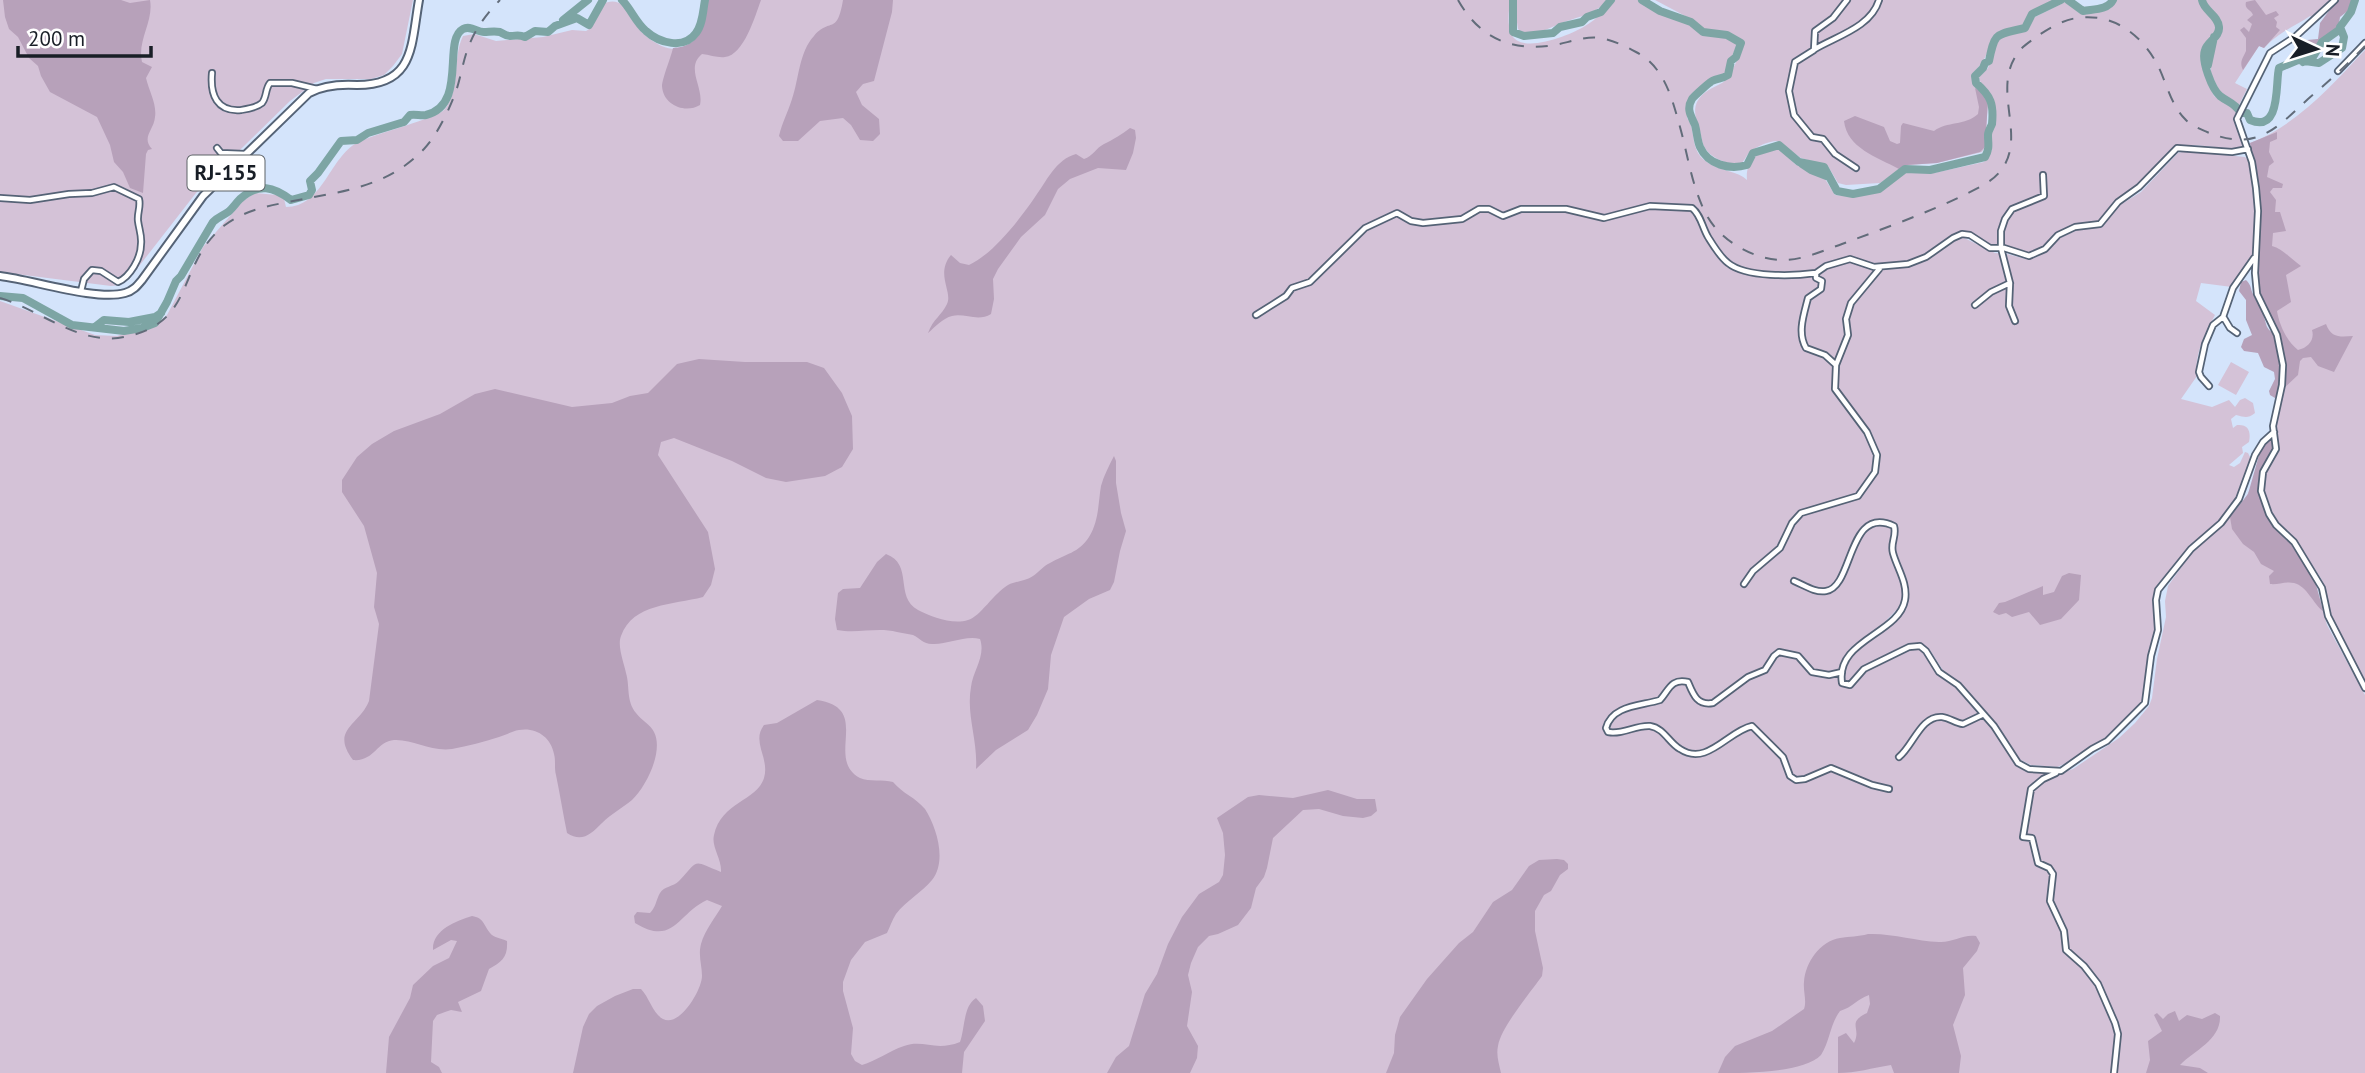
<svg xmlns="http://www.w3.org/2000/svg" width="2365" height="1073" font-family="'PT Sans',sans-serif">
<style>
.green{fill:#d4c2d7}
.forest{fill:#b7a1ba}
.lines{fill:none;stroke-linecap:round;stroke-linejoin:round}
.river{stroke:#7da5a4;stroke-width:8}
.minor-casing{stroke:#556376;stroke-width:8}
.major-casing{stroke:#556376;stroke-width:10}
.minor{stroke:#fff;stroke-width:4.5}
.major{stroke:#fff;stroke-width:6}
.rail{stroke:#626c7a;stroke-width:2;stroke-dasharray:12 12;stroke-linecap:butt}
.labels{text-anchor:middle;stroke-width:5;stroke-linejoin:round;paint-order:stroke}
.shield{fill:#fff;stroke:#5d6267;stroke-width:2}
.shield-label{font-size:21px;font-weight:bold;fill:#181e26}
</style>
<rect width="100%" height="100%" fill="#d4e4fb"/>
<!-- green -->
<path class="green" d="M0,0H413L402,54L393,66L384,75L371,79H326L314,83L290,101L196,193L129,279L120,285L111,286L0,272Z
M707,0H1510C1509,10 1507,24 1511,33C1519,56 1571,35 1585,26C1597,19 1605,10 1613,0H1639L1661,14L1688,23L1701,35L1727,36L1738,42C1734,53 1729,61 1726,74L1710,79L1701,90L1692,96L1688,104L1687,118C1696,129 1690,147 1703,159C1716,171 1739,171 1747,180C1745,161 1759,148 1779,147L1795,164L1825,179L1835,195L1857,197L1885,188L1904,172L1934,173L1984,162L1992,150C1992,146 1991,142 1991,139C1991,126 1997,113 1993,100C1990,90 1980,87 1979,77L1988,68L1997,40L2009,34L2022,32L2033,18L2067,1L2078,12L2085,14L2111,8L2115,0H2198L2217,26V32L2203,49V71L2214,96L2238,110L2236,121L2246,149C2222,151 2196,141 2173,147L2136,187L2121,198L2101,221C2086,226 2073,223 2058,232C2048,238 2043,253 2028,254C2018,255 1999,249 1990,245C1978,240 1969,225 1956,234L1995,253L2007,254L2026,259L2037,257L2045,252L2060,238L2082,228H2101L2120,205L2141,192L2178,153L2186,151L2245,157L2249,161L2256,203L2254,253L2251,261L2232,287L2201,283L2196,301L2215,315C2205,334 2194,354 2197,376L2181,399L2212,407L2229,400L2235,407L2240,400L2245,398L2253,403L2255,413C2247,419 2245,417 2236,415L2231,419L2233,428L2237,425C2249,424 2251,432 2249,442L2242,447L2243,453L2229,465L2234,467L2240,463L2245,452L2248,453L2251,459L2238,498L2219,522L2185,553L2158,584L2154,601L2155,632L2150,650L2146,694L2142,704L2104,740L2067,763L2057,767L2031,765L2017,758L2000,731L1960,683L1944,672L1930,650L1920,643H1909L1875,660L1859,669L1850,682H1844C1843,639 1897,637 1907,603C1912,583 1898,567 1895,549C1894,541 1898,535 1896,528L1891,546L1904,590L1902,604L1876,631L1850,648L1839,671V682L1843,687L1853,686L1864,671L1913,648L1920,649L1938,673L1956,686L1994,730L2015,765L2026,770L2059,774L2073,769L2119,738L2135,723L2149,706L2152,698L2157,659L2166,617L2165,601L2168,586L2192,552L2218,530L2244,501L2251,487L2260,452L2268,439L2272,452L2264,465L2259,483L2264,505L2273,524L2290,543L2315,581L2327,625L2365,695V1073H0V301L95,335L117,336L156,324L167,315L203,247L243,201L255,193L277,195L284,199L286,207C322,207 329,160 355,144C374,133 437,119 445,109C461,88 452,58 463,36L474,34L496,41L543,37L572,30L586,31L591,28L603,4C609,1 617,0 623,6C632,14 635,28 646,36C682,66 707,40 707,0Z
M1516,0H1608C1595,15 1576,17 1559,24C1547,29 1529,39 1518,29L1515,9Z
M1655,0H2055L2031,12L2024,26C1975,36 2001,47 1973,73L1974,85L1986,95L1988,101L1985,147L1982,152L1937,163L1907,165L1880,183L1846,185L1838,183L1828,166L1801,158L1777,141C1769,141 1757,146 1750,152C1745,157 1745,161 1739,165C1725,164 1708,157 1703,144C1701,139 1701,133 1699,128C1696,119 1693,111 1697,102C1703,91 1713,88 1722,83C1731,78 1743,49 1742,40L1728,32L1704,29L1689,18Z
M2204,0H2333L2314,19L2310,16C2292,28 2279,32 2264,48L2259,46L2235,83L2247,89L2239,105L2221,94L2211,74V62L2221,24L2205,6Z
M2365,50V683L2333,621L2322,580L2296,540L2281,527L2274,517L2265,493V475L2279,447L2275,426L2286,368L2279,334L2260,293L2259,194L2250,143C2296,126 2332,85 2365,50Z
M2231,362L2249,372L2236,395L2218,385Z"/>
<!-- forest -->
<path class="forest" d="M3,0H121L130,3L150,0C154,21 137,40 142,62L152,67L146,78C149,91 157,104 155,117C154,130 141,137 152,149L148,150L146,154L143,193L130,188L123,172L114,162L110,145L97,117L50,92L41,76L38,66L29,58L18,37L9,29L5,17Z
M707,0H761C755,16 744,55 725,57C718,58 710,55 702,54C685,68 704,87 700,105C685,114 663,105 662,86C662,79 671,57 673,48C700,47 707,24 707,0Z
M843,0H893L892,12L874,81L863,84L856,92L862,105L879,119L880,134L873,141L860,140L851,125L843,118L820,121L798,141H783L779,136C782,123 788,112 792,99C799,79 799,52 814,36C830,17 837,36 843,0Z
M2255,0L2266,15L2276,11L2279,15L2274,18L2277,22L2276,27L2280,30L2264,48L2259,46L2243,70C2239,62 2243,58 2246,51V38L2240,30L2244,27L2249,32L2252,24L2247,20L2253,15C2251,9 2244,10 2246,2Z
M2337,0H2353L2349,10L2340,17L2338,30L2323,40L2313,56L2304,59L2302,55L2307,40L2318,39L2320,23Z
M1975,88L1986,95L1988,101L1985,147L1980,152L1937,163L1907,165L1899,169C1877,157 1847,148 1844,121L1855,116L1884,127L1890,141L1897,144L1900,143L1901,126L1903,123L1934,131C1947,121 1965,126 1978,114L1979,107Z
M1130,128L1135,130L1136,138L1133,153L1126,170L1098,168L1070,179L1058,189L1045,215L1021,237L998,269L993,279L994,299L991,314C978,322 965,313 952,316C943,318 935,327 928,333C933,319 942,315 947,304C953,292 935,274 951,255L960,263L969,265C993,254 1020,219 1035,197C1046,182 1056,159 1076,154L1084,159C1093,156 1096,148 1104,144C1114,139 1121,135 1130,128Z
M2277,132V139L2270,142L2269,152L2274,162L2269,166L2267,177L2283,184L2282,188H2273L2270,192L2276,200L2275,212H2280L2286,231L2273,233L2272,246C2283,249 2291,259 2301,266L2286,275L2291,302L2277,311C2279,324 2287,342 2298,350C2308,348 2315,340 2312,330L2326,324C2331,338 2340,337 2353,336L2334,372L2318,366L2311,357L2303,358L2300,361L2298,375L2283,389C2292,343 2269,328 2259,290C2254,266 2259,239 2260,214C2260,190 2256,167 2250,143Z
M2246,280C2252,286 2250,288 2253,294C2259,306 2263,311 2266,324C2267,330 2273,332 2276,337C2283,354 2285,383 2275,398L2270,395L2269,391L2275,379L2274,372L2264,367L2258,353L2244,351L2241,347L2244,339L2252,335L2246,320V300L2239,291L2241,282Z
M699,359L745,362H807L824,368L842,393L852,416L853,449L842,467L825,476L786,482L766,478L732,461L674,438L661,442L658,455L708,532L715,569L711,585L703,597C673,605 633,603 621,636C617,646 624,663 626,673C630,686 626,701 636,713C641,720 651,725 654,732C664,751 646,787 632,800C622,808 611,814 602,823C591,834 582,843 567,833C563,814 560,794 556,775C554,768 556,761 554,754C551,737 536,727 519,730C512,731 506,735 499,737C484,742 468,746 452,749C431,752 413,739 394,740C377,741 374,762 353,760C330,729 359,726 369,701L379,624L374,607L377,573L364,526L342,492V480L357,457L372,444L394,431L440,414L475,394L495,389L572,407L612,403L630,396L648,393L677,364Z
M2273,435L2275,447L2261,473L2259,491L2273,524L2290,543L2315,581L2323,611C2314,605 2307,586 2294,583C2286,581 2278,585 2270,584L2269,576L2274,571L2261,564L2254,552L2243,544L2232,529L2230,517L2248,494L2260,452Z
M1114,456L1116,461V483L1121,513L1126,531L1120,551L1114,582L1110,590L1089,599L1064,617L1051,655L1048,689L1037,715L1028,730L996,750L976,769C978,740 966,715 971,687C973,670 986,656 980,639C965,635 947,645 932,644C923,644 920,638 913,635C908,634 902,633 897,632C877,627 857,634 837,630L835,619L838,593L843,589L860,588L877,562L886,554C914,564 894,597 918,610C931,617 953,625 968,620C980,617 994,593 1008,585C1016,581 1026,581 1033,576C1039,572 1043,566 1050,563C1065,554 1079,553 1089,537C1099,521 1098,504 1101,486C1104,475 1109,466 1114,456Z
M2069,573L2081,575L2079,600L2061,619L2040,625L2029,612L2012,617L2006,613L1999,615L1993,612L1999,603L2005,602L2043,586V595L2054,592L2062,576Z
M817,700C873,708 824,759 860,778C869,782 883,779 893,782C903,794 915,797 925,809C937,828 947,861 932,880C921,893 906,901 896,914C892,920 890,927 887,933L865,942L851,960L843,982V991L853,1028L851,1054L855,1061L862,1065C876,1061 889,1051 904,1046C924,1039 935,1052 960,1042C965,1029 963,1006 976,998L983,1006L985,1021L964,1052L962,1073H573L583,1027L589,1014L597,1006L615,996L633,989H641C649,997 653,1014 663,1019C679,1028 702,990 702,976C702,965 698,956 701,944C705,930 715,918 722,906L707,900C678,913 674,947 635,923L634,916L637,912L650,913C656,907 656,900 660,893C664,886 673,887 679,881C700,859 691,860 721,872C722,859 711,847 714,835C721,802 757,801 764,778C770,758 751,742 764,725L777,723Z
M1328,790L1357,799H1375L1377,811L1371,816L1363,818L1343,816L1319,809L1303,810L1273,838L1267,868L1264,877L1256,888L1251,908L1238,925L1218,934L1209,936L1198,947L1191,963L1188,975L1192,992L1187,1026L1198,1046L1197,1058L1190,1073H1107L1116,1057L1129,1046L1145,994L1157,974L1168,944L1182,917L1199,894L1219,882L1223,875L1225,855L1223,833L1217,818L1248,797L1259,795L1293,798Z
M1557,859L1564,860L1568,864V869L1560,875L1551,891L1544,895L1535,911V931L1543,968L1542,976C1530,993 1501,1027 1498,1046C1496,1055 1499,1064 1501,1073H1386L1394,1053L1395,1035L1400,1017L1427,979L1459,943L1473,932L1493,902L1512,890L1529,866L1539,860Z
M472,916C484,918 483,924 490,933C494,938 501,938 507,941C508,957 502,962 489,969L481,991L458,1002L462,1012L451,1010L445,1012L437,1015L433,1021L431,1062L439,1067L442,1073H386L389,1037L410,998L413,985L433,966L449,958L457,941L451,940L433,950C432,930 456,921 472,916Z
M1868,934C1892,933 1915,941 1939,942C1952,943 1963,934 1976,936L1980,943L1977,951L1963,968L1965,995L1953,1025L1961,1056L1959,1073H1894L1891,1065C1872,1068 1856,1073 1838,1073V1037L1846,1033L1854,1043C1862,1028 1846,1023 1867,1013L1870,1004L1869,995C1857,999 1853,1007 1840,1011C1830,1024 1830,1041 1821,1055C1804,1073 1746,1073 1718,1073L1725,1057L1735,1046L1772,1031L1804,1009C1807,1001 1803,991 1804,982C1805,963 1820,941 1840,938C1850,936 1858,937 1868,934Z
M2175,1011L2179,1021L2187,1015L2202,1019L2215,1013L2220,1016C2221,1040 2195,1050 2180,1065L2200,1068L2208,1073H2146L2150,1060L2148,1041L2162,1031L2154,1015L2157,1013L2163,1019L2168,1014Z"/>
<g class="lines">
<!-- river -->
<path class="river" d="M622,0C631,9 636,23 646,31C659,43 684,50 696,33C703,24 703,10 705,0
M1513,0V32L1524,36L1553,33L1560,27L1582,22L1587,17L1601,12L1611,0
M1642,0L1660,11L1691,22L1703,32L1727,35L1741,43L1736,57L1731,61L1728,75C1722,79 1718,78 1712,81C1711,81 1693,97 1692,99C1686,109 1691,116 1695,125C1697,132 1697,140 1700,147C1708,165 1730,170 1747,165L1753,153L1779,145L1799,162L1824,167L1837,191L1853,194L1879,189L1905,169L1930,170L1985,157C1990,148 1988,144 1988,135C1988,131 1991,127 1992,124C1994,104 1991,96 1976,83L1975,76L1983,68L1985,63L1989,61C1995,31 1996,35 2025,28L2032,14L2061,0
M2068,0L2083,11C2093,9 2108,10 2113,0
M2202,0C2204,11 2218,15 2219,27C2220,37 2208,41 2205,50C2201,61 2212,89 2220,96C2229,103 2234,102 2241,113H2247L2250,120C2282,133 2275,82 2279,68L2298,60L2319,63L2342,48L2344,37L2340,27L2351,12L2355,0
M563,20L588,0
M2303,62L2313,57L2322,42L2339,30
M2208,65L2214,37
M1802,164L1811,170L1829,177
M0,296L23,298L72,325L124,331L142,328L155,323L167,302L176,281L181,276L213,222C218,217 222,216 228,212C232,209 236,203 240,199C259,182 274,187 291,200L309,195L312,190L310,181L318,173L341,141L357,140L368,133L404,122L410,115C416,114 421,116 426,115C468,105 442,40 463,29C470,25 477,32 484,32C489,32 494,31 500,32C504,34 505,36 510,36C517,36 518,34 525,37L535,31L548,32L555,26L577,18L589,25L603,0
M95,327L104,320L129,322L155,317L161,313"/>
<!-- minor casing -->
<g class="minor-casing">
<path id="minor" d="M1847,0L1833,18L1815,31L1814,50L1795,62L1789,91L1794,115L1812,137L1823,139L1835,154L1856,168
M2335,0L2296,36L2270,53L2237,119L2252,162L2256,188L2258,211L2255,273L2257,294L2277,335L2283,365L2282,385L2273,426L2276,449L2263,472L2261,491L2269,514L2276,525L2294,542L2322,588L2328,616L2365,688
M1815,49C1837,36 1871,27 1879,0
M2338,71L2365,43
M212,73C210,95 217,112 241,110C248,109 256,108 262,103C267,97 265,89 270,83H292L317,89
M217,148L221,153L245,154
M0,198L30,200L69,194L92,193L114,187L139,199C141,207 137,213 138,221C139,229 142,236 141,244C141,258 130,277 118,282L101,271L92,270L84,279L81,291
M1975,305L1991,292L2010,283
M1256,315L1286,296L1292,288L1310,282L1365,228L1397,213L1411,221L1423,223L1462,219L1479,209H1489L1503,216L1521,209H1566L1604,218L1650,206L1692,208C1701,215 1702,227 1708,237C1713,245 1720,257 1728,263C1746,278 1794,276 1816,273
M2224,318L2230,328L2237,333
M2015,321L2009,306L2010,283L2001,248V231L2005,219L2012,209L2044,196L2043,175
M1836,365L1848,335L1846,319L1851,303L1880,268
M2209,386L2201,377L2199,372L2205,344L2213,325L2223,317L2233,288L2254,258
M1794,581C1804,585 1815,593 1826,591C1854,587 1847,504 1894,526C1897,536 1890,543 1893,553C1897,568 1908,583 1905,600C1899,634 1835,640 1842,683L1850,685L1864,669L1909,647L1920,646L1926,651L1939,672L1958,685L1994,726L2018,763L2029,769L2061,771L2092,749L2107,741L2145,703L2151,656L2158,630L2156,600L2158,590L2191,549L2221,523L2239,499L2255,455L2263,442L2274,432
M1744,584L1753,571L1780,548L1792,523L1801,513L1858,496L1875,472L1877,455L1867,432L1835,389L1836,365L1825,355L1806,348C1797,333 1804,314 1808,298L1821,289L1822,281L1816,278V273L1826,266L1850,259L1874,267L1908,264L1926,257L1953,238L1962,234L1970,235L1990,248H2004L2029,256L2045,249L2058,235L2075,227L2100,224L2118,202L2139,187L2177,148L2232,152L2248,149
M1842,672L1829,675L1812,672L1798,656L1779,652L1774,656L1765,670L1748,677L1713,703C1697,706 1693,694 1688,682C1671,678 1669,690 1660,700C1641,706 1612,705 1606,728L1608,732C1623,735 1635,725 1650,726C1664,728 1669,743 1680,749C1707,767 1728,731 1752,726L1783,757L1790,776L1796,780L1805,779L1831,768L1872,785L1889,789
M1899,757C1913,746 1921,715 1942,717C1950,718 1955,723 1963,724L1982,715
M2056,773L2043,779L2031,789L2023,837L2032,838L2038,863L2049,868L2053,874L2050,901L2064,931L2066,950L2084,966L2098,984L2115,1023L2118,1034L2114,1073"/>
</g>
<!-- major casing -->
<g class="major-casing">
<path id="major" d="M0,276C33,280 96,301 125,293C133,291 137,286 142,280L203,196L309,93C324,85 340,84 357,85C415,85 411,45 419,0"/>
</g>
<!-- minor -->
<use href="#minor" class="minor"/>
<!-- major -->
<use href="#major" class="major"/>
<!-- rail -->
<path class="rail" d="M1458,0C1480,39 1512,52 1555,45C1570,42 1585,36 1600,38C1613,40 1625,46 1636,52C1665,67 1672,99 1680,127C1688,156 1692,187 1706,214C1720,241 1755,261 1786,260C1805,259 1825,250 1842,244C1888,227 1936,210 1980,187C2042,154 1987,97 2017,54C2022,46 2030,42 2036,37C2048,29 2062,20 2077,18C2111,13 2139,32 2156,62C2166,80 2170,104 2185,119C2190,125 2200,129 2207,132C2255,152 2275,130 2308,99C2328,82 2347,65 2365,46
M0,298C41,310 79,346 124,337C198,323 175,264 225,225C243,212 262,207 283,203C335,192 385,190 424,149C437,135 448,112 455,94C461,78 463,59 470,43C476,28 488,12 500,0"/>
</g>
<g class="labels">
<!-- shield labels -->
<rect class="shield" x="187.5" y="155.5" width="77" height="35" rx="5"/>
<g class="shield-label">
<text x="226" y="180">RJ-155</text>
</g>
</g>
<!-- north arrow -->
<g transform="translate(2316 49) rotate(94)" stroke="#ffffff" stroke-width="5" paint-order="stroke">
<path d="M0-5L12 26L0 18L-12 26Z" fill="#181e26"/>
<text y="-10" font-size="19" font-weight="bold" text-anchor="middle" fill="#181e26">N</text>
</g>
<!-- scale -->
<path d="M18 46v10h133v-10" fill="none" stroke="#181e26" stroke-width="3.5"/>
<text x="28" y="46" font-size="21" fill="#181e26" stroke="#ffffff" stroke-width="5" paint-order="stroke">200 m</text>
</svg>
